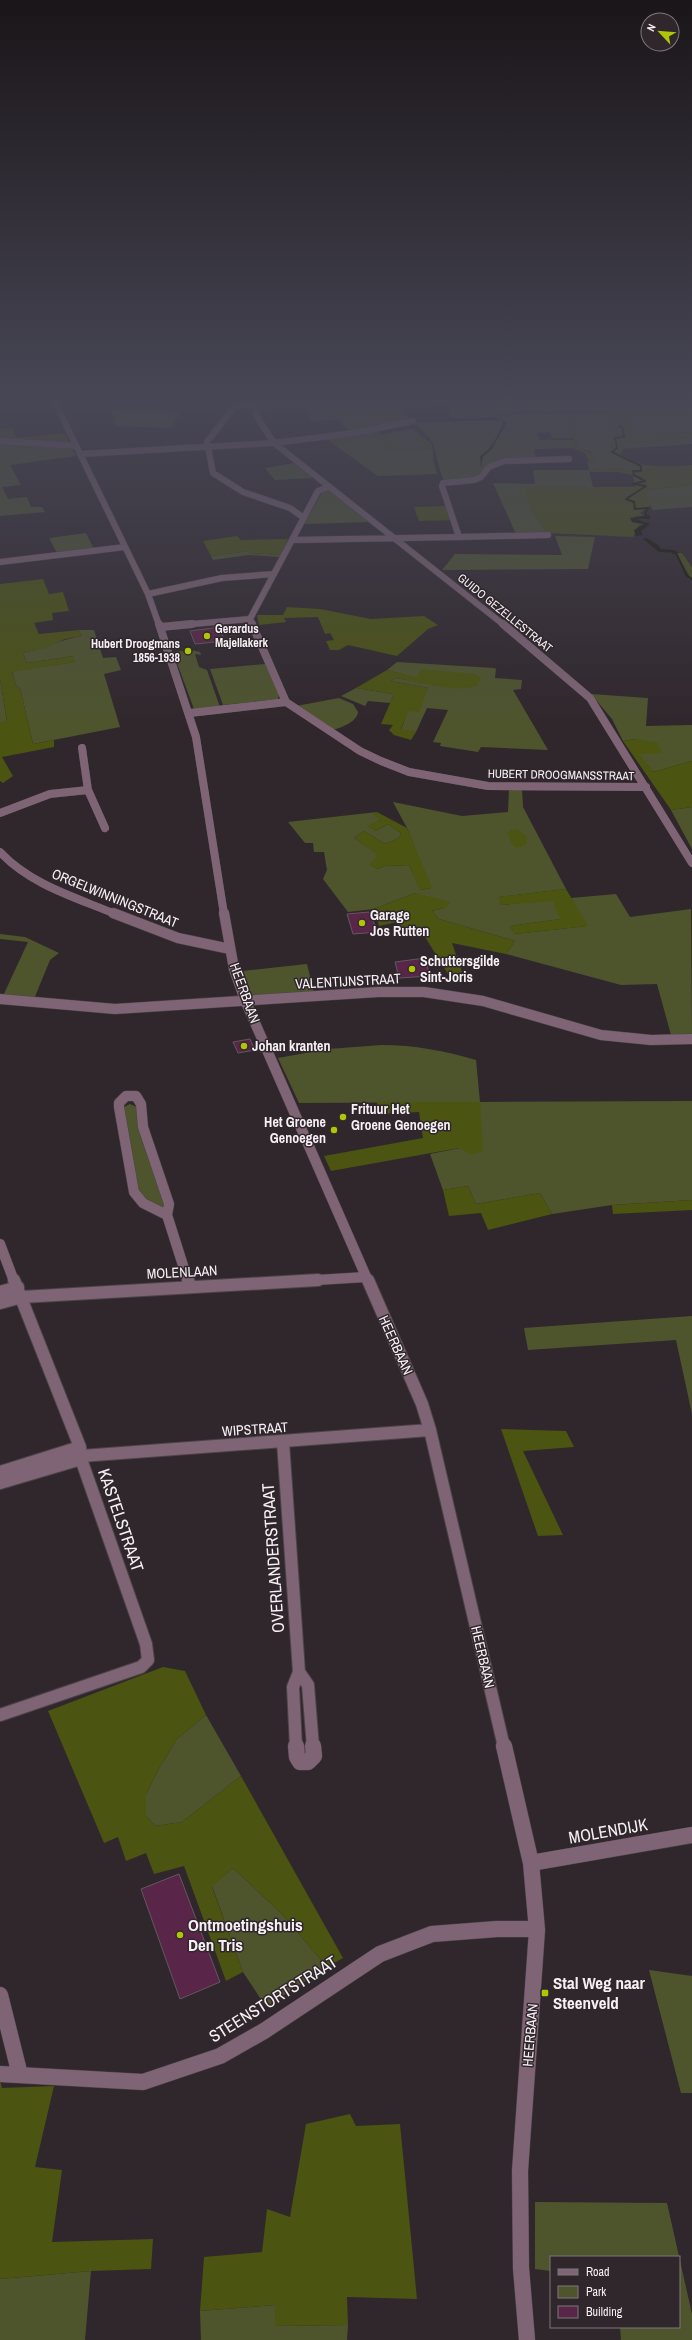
<svg xmlns="http://www.w3.org/2000/svg" width="692" height="2340" font-family="'Archivo Narrow',sans-serif">
<style>
.green{fill:#4e552d}
.forest{fill:#4b5411}
.water{fill:#121503}
.lines{fill:none;stroke-linecap:round;stroke-linejoin:round}
.stream{stroke:#121503;stroke-width:2}
.building{fill:#592548;stroke:#62585e}
.minor-far4-casing{stroke:#4c4348;stroke-width:7}
.minor-far3-casing{stroke:#4c4348;stroke-width:8}
.minor-far2-casing{stroke:#4c4348;stroke-width:11}
.minor-far1-casing{stroke:#4c4348;stroke-width:14}
.minor-casing{stroke:#4c4348;stroke-width:17}
.minor-far4{stroke:#7e6474;stroke-width:6}
.minor-far3{stroke:#7e6474;stroke-width:8}
.minor-far2{stroke:#7e6474;stroke-width:10}
.minor-far1{stroke:#7e6474;stroke-width:12}
.minor{stroke:#7e6474;stroke-width:16}
.poi-dot{fill:#afc506;stroke:#30272c;stroke-width:1.5}
.labels{text-anchor:middle;stroke-width:3;stroke-linejoin:round;paint-order:stroke}
.far-street-label{font-size:12px;fill:#f6f0f4;stroke:#30272c}
.far-poi-label{font-size:12px;font-weight:bold;fill:#f6f0f4;stroke:#30272c;text-anchor:start}
.street-label{font-size:14px;fill:#f6f0f4;stroke:#30272c}
.poi-label{font-size:14px;font-weight:bold;fill:#f6f0f4;stroke:#30272c;text-anchor:start}
.near-street-label{font-size:17px;fill:#f6f0f4;stroke:#30272c}
.near-poi-label{font-size:17px;font-weight:bold;fill:#f6f0f4;stroke:#30272c;text-anchor:start}
</style>
<rect width="100%" height="100%" fill="#30272c"/>
<!-- green -->
<path class="green" d="M320,398H393L410,420L350,432L338,419L312,421L305,408L292,401Z
M443,398H534L544,409L556,408L549,398H598L616,407L613,411L517,412L483,418H452Z
M613,398H692V432L630,437C636,419 632,404 613,398Z
M112,410L180,412L171,428L115,426Z
M521,413H595C602,419 612,414 619,419L613,427L619,431L613,438L610,448L618,458L653,468L639,470L640,473L617,468L589,470L593,487H524L531,509L547,533L516,534L493,483L535,484L533,470H589L587,462L591,463V452L578,448L573,416H569L573,438H553L550,432L537,433L539,440H571L573,448L534,449L536,458L505,459L477,477L444,480C438,469 438,458 434,447C431,437 421,429 413,423L497,419L496,417Z
M413,429L427,447L396,449L383,434Z
M376,430L380,433L374,434L391,452L433,449V460L437,474L378,476L336,446L354,443L352,435Z
M692,438V444L620,449L627,443Z
M0,442L72,448L76,456L10,465L21,485L2,487L8,499L27,497L31,507H42L45,512L0,516Z
M294,463L313,478L275,480L265,468Z
M692,485V507L653,510L645,496L648,490Z
M327,490L330,491L370,522L304,524L323,491Z
M86,533L94,549L57,553L49,538Z
M555,536L595,537L588,569L442,570L455,554L562,555Z
M249,551L248,553L281,555L279,557L249,555L213,560L211,556Z
M79,630H94L103,658L116,657L121,670L104,674L120,727L33,744L20,688L16,685L12,671L75,662L73,656L27,663L23,653C43,649 60,640 81,636Z
M191,650L200,652L201,655L195,654L199,667L207,670L220,707L194,709L173,652Z
M397,662L494,668L496,669L495,678L522,680L521,689L513,690L548,750L481,747L478,752L440,746L441,743L433,742L448,710L427,708L416,732L401,730L408,710L428,688L391,681L395,678L456,688L387,670Z
M265,664L279,695L278,699L223,705L210,669Z
M0,679L7,722H0Z
M356,688L394,694L390,703L368,701L365,706L341,696Z
M591,694L648,698L646,726L692,725V761L653,772L638,754L636,739L623,741L612,719Z
M339,698L353,704L358,712C357,722 341,728 332,730L296,706Z
M509,789H522L523,807L566,889L499,897L501,905L553,900L561,919L510,926L515,934L587,926L571,898L616,894L630,917L691,909L692,1036L671,1035L657,984L621,985L506,954L515,941L439,919L432,911L444,908L415,893L374,909L348,912L323,879L327,870L324,852H314L313,843H305L288,822L377,812L374,814L381,820L368,826L376,831L388,824L401,833L399,838L385,844L364,831L354,838L379,855L370,865L378,869L385,866L409,865L421,890L431,888L407,828L393,802L462,816L508,812Z
M692,807V849L671,810Z
M0,934L25,937L59,953L50,960L34,999L3,996L28,942L0,939Z
M307,964L314,993L252,997L243,971Z
M382,1045C414,1045 445,1051 476,1060L480,1102L692,1101V1200L612,1205L552,1214L540,1193L476,1204L468,1186L443,1190L430,1154L460,1148L480,1102L299,1103L278,1058L328,1049Z
M130,1104L137,1107L166,1205L164,1208L140,1196L130,1163L124,1107Z
M692,1316V1414L676,1340L528,1350L524,1328Z
M206,1715L241,1776L182,1822L155,1826L146,1816V1795L158,1770L177,1739Z
M233,1868L282,1914L327,1967L266,2007L243,1972L212,1886Z
M649,1970L692,1976V2093H681Z
M535,2202L667,2203L692,2314V2340H621L620,2327H679V2257H551V2271L535,2269Z
M91,2271L85,2340H0V2279Z
M275,2305V2326L348,2325L347,2340H201L200,2311Z"/>
<!-- forest -->
<path class="forest" d="M256,398H281L284,401H292L305,408L257,412Z
M393,398H443L448,405L403,409Z
M534,398H549L557,408L544,409Z
M598,398H613L631,406L633,422L630,437L692,432V438L627,443L621,448L623,449L620,454C639,469 669,467 692,465V485L648,490L645,496L651,505L640,513L645,517L636,516V523L644,524L638,526L633,537L547,533L531,509L523,487H635L633,475L618,472H590L589,470L617,468L639,473V469L652,468C632,459 596,463 618,431L611,425L619,419C612,414 603,419 595,414L613,411L616,407Z
M569,416H573L578,448L593,454L596,463L589,462L586,454L573,448L571,440H574Z
M12,428L17,438L65,433L70,444L0,439V429Z
M413,429L431,444L433,449L391,452L374,434H383L397,449L426,447Z
M352,435L355,443L336,446L326,438Z
M447,506L453,520L419,521L414,507Z
M237,536L241,540L288,539L281,555L248,553V551L211,556L203,541Z
M670,552L682,553L692,567V580L676,553Z
M43,579L49,594L63,592L69,611L52,613L53,620L34,623L39,634L79,630L81,636L65,639L46,648L23,653L27,663L73,656L76,662L12,672L16,685L20,688L33,744L54,740V747L2,757L13,776L3,783L0,781V722L7,721L0,679V584Z
M287,607L320,609L371,619L424,616L438,625L428,629L397,656L348,645L339,650H330L326,641L334,640L330,633L325,634L318,617L284,618L286,622L259,625L257,615H283Z
M421,669L475,674L481,678L477,686C451,693 420,682 395,678L391,681L428,688L419,712L408,711L401,729L416,732L411,740L394,735L389,730L393,725L381,724L394,694L356,688L387,670L417,677Z
M636,739L658,743L662,753L639,754L653,772L692,761V807L671,810L623,741Z
M377,812L407,828L432,888L420,890L409,865L385,866L378,869L369,865L378,855L354,838L364,831L385,844L399,838L401,833L388,824L376,831L367,826L381,820L373,814Z
M517,829L527,837V844L517,848L512,844L508,834L510,830Z
M566,889L588,926L515,934L510,926L560,919L553,901L501,905L498,897Z
M415,893L451,902L444,908L432,911L439,919L515,941L506,954L452,943L462,972L450,977L425,937L402,933L397,922L379,926L374,909Z
M377,1102H480L483,1151L472,1155L459,1148L331,1171L324,1156L423,1138L419,1112L377,1114Z
M468,1186L476,1204L540,1193L552,1214L488,1230L481,1213L449,1216L443,1190Z
M692,1200V1210L613,1214L612,1205Z
M501,1429L566,1431L574,1447L523,1451L563,1535L538,1536Z
M163,1667L185,1671L206,1715L177,1739L158,1770L146,1795V1816L155,1826L182,1822L241,1776L343,1958L327,1967L282,1914L233,1868L212,1887L243,1972L226,1981L184,1866L154,1874L146,1853L126,1861L118,1837L104,1843L48,1711Z
M0,2080L2,2088L54,2086L35,2167L62,2170L52,2242L153,2239L151,2269L91,2271L0,2279Z
M350,2114L356,2126L400,2124L417,2299L347,2297L348,2325L275,2326V2305L200,2311L204,2257L262,2252L267,2209L290,2217L306,2124Z"/>
<!-- water -->
<path class="water" d="M494,418L507,422L492,449L483,457L481,468L480,456C492,448 497,437 503,424L502,420L416,422Z
M649,515L650,519H636L650,524L641,531L643,535L636,536L634,530L644,524L632,522L630,518Z
M647,538L658,545L661,549L674,550L680,553L659,552L643,539Z"/>
<g class="lines">
<!-- stream -->
<path class="stream" d="M603,398L601,400L611,402
M619,426L622,427L624,437L615,438L617,448L612,452L641,466V471H633L634,475L645,481L633,484L646,486L626,499L634,502L635,509L648,508L645,513L649,518
M673,553H676L687,576L692,579"/>
</g>
<!-- building -->
<path class="building" d="M213,628H219L225,641L195,644L190,631Z
M369,912L378,932L353,934L347,914Z
M425,958L430,976L399,978L395,962Z
M250,1039L255,1050L238,1053L233,1042Z
M179,1874L220,1982L180,1999L141,1889Z"/>
<g class="lines">
<!-- minor-far4 casing -->
<g class="minor-far4-casing">
<path id="minor-far4" d="M53,398L148,594L159,625
M254,398L257,417L274,443L504,625
M253,405L235,406L207,442L206,446L208,447L213,473L243,492L290,508L304,518
M0,441L76,446
M80,454L274,443L354,433L413,421
M459,537L548,535
M293,540L459,537L442,486L443,483L474,480L481,477L489,467L504,461L569,459
M0,562L125,547
M148,594L222,578L274,574
M181,625L250,619
M253,625L250,619L318,491L328,487"/>
</g>
<!-- minor-far3 casing -->
<g class="minor-far3-casing">
<path id="minor-far3" d="M159,624L196,737L224,914
M252,624L286,702L360,751L381,761L409,772L488,786L646,787
M503,624L590,698L692,863
M161,627L192,624
M190,713L286,702
M82,748L88,790L105,828
M0,813L50,794L88,790
M0,852C31,885 75,897 115,914"/>
</g>
<!-- minor-far2 casing -->
<g class="minor-far2-casing">
<path id="minor-far2" d="M113,913L178,938L230,949
M224,913L234,969L245,1000L368,1281
M0,999L115,1009L378,992H424L483,1001L601,1035L651,1040L692,1039
M126,1096H136L141,1104L143,1127L169,1204L167,1215L143,1203L134,1192L119,1107V1103Z
M167,1215L188,1281
M0,1244L14,1281
M300,1281L366,1277"/>
</g>
<!-- minor-far1 casing -->
<g class="minor-far1-casing">
<path id="minor-far1" d="M188,1280L190,1287
M368,1280L422,1404L430,1430L504,1747
M0,1292L18,1287
M0,1303L22,1297L318,1280
M283,1442L299,1672
M81,1456L430,1430
M0,1472L80,1447
M0,1483L81,1459
M299,1672L308,1685L313,1747
M0,1715L141,1667L148,1660L146,1644L81,1459L80,1447L14,1280
M296,1747L293,1687L299,1672"/>
</g>
<!-- minor casing -->
<g class="minor-casing">
<path id="minor" d="M296,1746L297,1757L300,1762H308L314,1756L313,1746
M504,1746L531,1863L537,1930L520,2171L521,2268L527,2340
M531,1863L692,1835
M0,1995L20,2075
M0,2074L143,2082L220,2056L264,2031L380,1954L432,1934L497,1929H537"/>
</g>
<!-- minor-far4 -->
<use href="#minor-far4" class="minor-far4"/>
<!-- minor-far3 -->
<use href="#minor-far3" class="minor-far3"/>
<!-- minor-far2 -->
<use href="#minor-far2" class="minor-far2"/>
<!-- minor-far1 -->
<use href="#minor-far1" class="minor-far1"/>
<!-- minor -->
<use href="#minor" class="minor"/>
</g>
<!-- sky -->
<linearGradient id="sky" x2="0" y2="1"><stop stop-color="#1a1518"/><stop offset="0.55" stop-color="#484756"/><stop offset="1" stop-color="#484756" stop-opacity="0"/></linearGradient>
<rect width="692" height="725" fill="url(#sky)"/>
<!-- markers -->
<g class="poi-dot">
<circle cx="207" cy="636" r="4"/>
<circle cx="188" cy="651" r="4"/>
<circle cx="362" cy="923" r="4"/>
<circle cx="412" cy="969" r="4"/>
<circle cx="244" cy="1046" r="4"/>
<circle cx="343" cy="1117" r="4"/>
<circle cx="334" cy="1130" r="4"/>
<circle cx="180" cy="1935" r="4"/>
<rect x="541" y="1989" width="8" height="8" rx="2"/>
</g>
<g class="labels">
<!-- far-street labels -->
<g class="far-street-label">
<text transform="translate(505 613) rotate(39)" y="4">GUIDO GEZELLESTRAAT</text>
<text transform="translate(561 775) rotate(1)" y="4">HUBERT DROOGMANSSTRAAT</text>
</g>
<!-- far-poi labels -->
<g class="far-poi-label">
<text x="215" y="633">Gerardus<tspan x="215" dy="14">Majellakerk</tspan></text>
<text x="180" y="648" text-anchor="end">Hubert Droogmans<tspan x="180" dy="14">1856-1938</tspan></text>
</g>
<!-- street labels -->
<g class="street-label">
<text transform="translate(115 898) rotate(22)" y="5">ORGELWINNINGSTRAAT</text>
<text transform="translate(348 981) rotate(-3)" y="5">VALENTIJNSTRAAT</text>
<text transform="translate(245 993) rotate(70)" y="5">HEERBAAN</text>
<text transform="translate(182 1272) rotate(-3)" y="5">MOLENLAAN</text>
<text transform="translate(396 1345) rotate(66)" y="5">HEERBAAN</text>
<text transform="translate(255 1429) rotate(-4)" y="5">WIPSTRAAT</text>
<text transform="translate(483 1657) rotate(77)" y="5">HEERBAAN</text>
<text transform="translate(530 2035) rotate(-85)" y="5">HEERBAAN</text>
</g>
<!-- poi labels -->
<g class="poi-label">
<text x="370" y="920">Garage<tspan x="370" dy="16">Jos Rutten</tspan></text>
<text x="420" y="966">Schuttersgilde<tspan x="420" dy="16">Sint-Joris</tspan></text>
<text x="252" y="1051">Johan kranten</text>
<text x="351" y="1114">Frituur Het<tspan x="351" dy="16">Groene Genoegen</tspan></text>
<text x="326" y="1127" text-anchor="end">Het Groene<tspan x="326" dy="16">Genoegen</tspan></text>
</g>
<!-- near-street labels -->
<g class="near-street-label">
<text transform="translate(121 1520) rotate(71)" y="6">KASTELSTRAAT</text>
<text transform="translate(273 1558) rotate(-94)" y="6">OVERLANDERSTRAAT</text>
<text transform="translate(608 1831) rotate(-10)" y="6">MOLENDIJK</text>
<text transform="translate(273 1999) rotate(-32)" y="6">STEENSTORTSTRAAT</text>
</g>
<!-- near-poi labels -->
<g class="near-poi-label">
<text x="188" y="1931">Ontmoetingshuis<tspan x="188" dy="20">Den Tris</tspan></text>
<text x="553" y="1989">Stal Weg naar<tspan x="553" dy="20">Steenveld</tspan></text>
</g>
</g>
<!-- legend -->
<rect x="550" y="2256" width="130" height="72" fill="#30272c" stroke="#7f777c"/>
<rect x="558" y="2269" width="20" height="6" fill="#7e6474" stroke="#7f777c"/>
<text x="586" y="2276" font-size="12" fill="#f6f0f4">Road</text>
<rect x="558" y="2286" width="20" height="12" fill="#4e552d" stroke="#7f777c"/>
<text x="586" y="2296" font-size="12" fill="#f6f0f4">Park</text>
<rect x="558" y="2306" width="20" height="12" fill="#592548" stroke="#7f777c"/>
<text x="586" y="2316" font-size="12" fill="#f6f0f4">Building</text>
<!-- north arrow -->
<g transform="translate(660 32) rotate(296)"><circle r="19" fill="#30272c" stroke="#7f777c"/>
<path d="M0-3L7 15L0 10L-7 15Z" fill="#afc506"/>
<text y="-6" font-size="11" font-weight="bold" text-anchor="middle" fill="#f6f0f4">N</text>
</g>
</svg>
